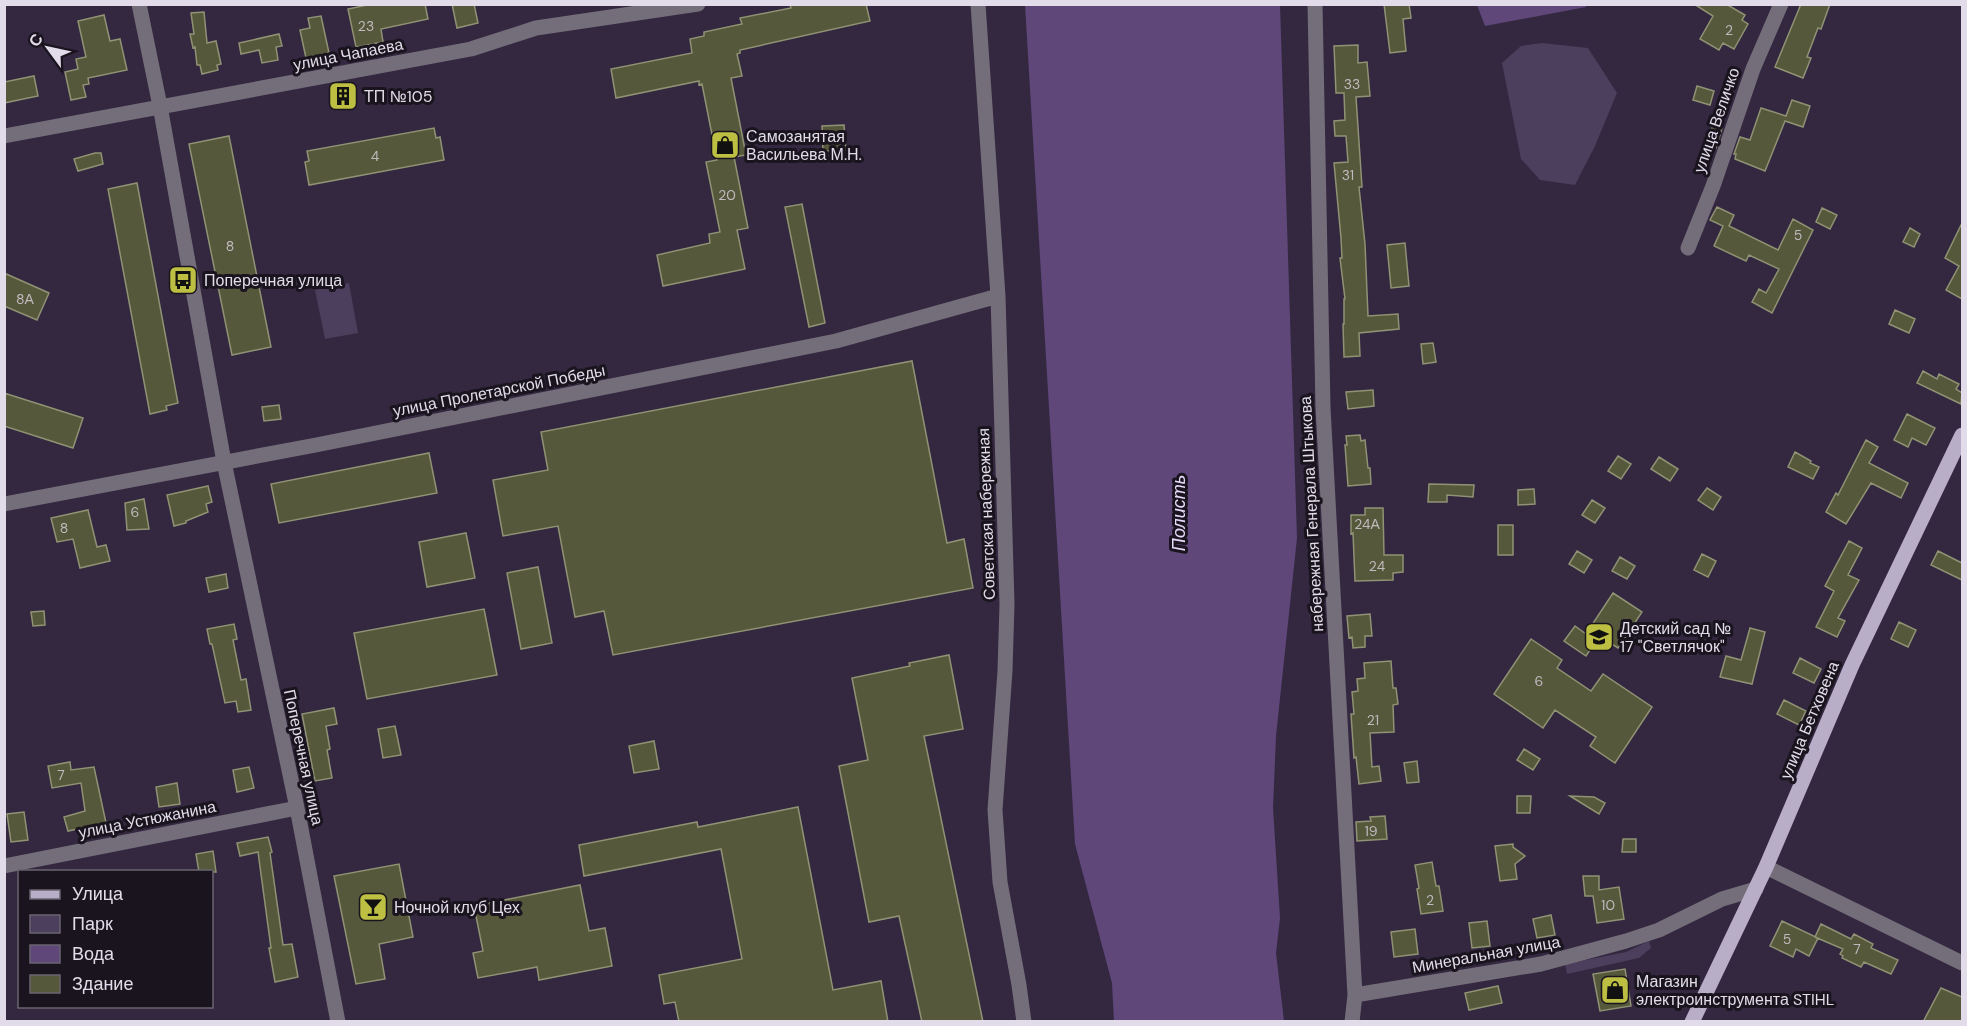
<svg xmlns="http://www.w3.org/2000/svg" width="1967" height="1026" font-family="'DM Sans',sans-serif">
<style>
.green{fill:#4c3e5d}
.water{fill:#5f477a}
.building{fill:#56583b;stroke:#909274;stroke-width:1.5}
.lines{fill:none;stroke-linecap:round;stroke-linejoin:round}
.minor{stroke:#746e7a;stroke-width:15}
.major{stroke:#b9aec7;stroke-width:15}
.labels{text-anchor:middle;stroke-width:6;stroke-linejoin:round;paint-order:stroke}
.number-label{font-size:14px;fill:#bfbabe}
.street-label{font-size:16px;fill:#e2dbea;stroke:#19141e}
.poi-label{font-size:16px;fill:#e2dbea;stroke:#19141e;text-anchor:start}
.water-label{font-size:18px;font-style:italic;fill:#e8dafa;stroke:#19141e}
</style>
<rect width="100%" height="100%" fill="#332840"/>
<!-- green -->
<path class="green" d="M1542,43L1588,48L1617,93L1595,146L1575,185L1540,180L1521,159L1502,63L1521,46Z
M349,283L358,333L325,339L315,290Z
M1649,941L1651,948L1639,958L1567,974L1565,964L1626,952Z"/>
<!-- water -->
<path class="water" d="M1025,5H1280L1297,538L1276,736L1273,808L1280,918L1276,953L1284,1021H1114L1112,983L1075,844Z
M1586,5V7L1485,26L1477,5Z"/>
<!-- building -->
<path class="building" d="M372,4H425L428,19L381,29L383,42L356,47L348,9Z
M452,4H474L478,23L457,28Z
M790,4H866L870,21L740,50V53L737,54L742,76L731,78L746,155L734,157L748,228L737,230L745,269L663,286L657,255L710,243L709,234L720,232L706,162L717,160L702,84L699,85V81L616,98L611,69L692,53L690,39L704,36V32L742,24L740,18L791,8Z
M1384,4H1409L1411,18L1403,19L1406,51L1390,53Z
M1694,4H1726L1745,15L1742,20L1748,24L1734,49L1723,43L1719,50L1700,39L1713,16Z
M1801,4H1830L1821,29L1818,28L1807,57L1811,58L1803,78L1775,67Z
M204,12L207,43L216,41L221,64L217,65L218,70L202,74L200,65H197L195,47L193,48L190,34H194L191,13Z
M104,15L110,41L120,39L127,70L88,78L89,84L83,85L86,97L71,100L65,72L78,69L76,59L86,57L78,21Z
M321,16L329,53L306,58L300,30L310,28L308,18Z
M279,34L282,46L276,47L278,60L262,63L259,50L241,54L239,43Z
M1358,45V63L1367,62L1370,96L1356,97L1362,187H1359L1365,244L1368,316L1398,314L1399,329L1359,333L1360,356L1344,357L1343,324H1344V299H1345L1340,258H1342L1341,238L1334,163L1348,162L1346,136H1335L1334,121L1345,120L1344,93H1336L1334,46Z
M34,76L38,96L4,103V82Z
M1697,86L1714,91L1710,105L1693,100Z
M353,88L356,101L333,105L331,92Z
M1792,100L1810,106L1803,127L1785,121L1765,171L1735,159L1736,154H1734L1740,137L1750,140L1761,108L1786,116Z
M844,125L846,150L823,151L822,126Z
M1713,125L1722,128L1716,148L1706,144Z
M434,128L436,138L440,137L444,160L309,185L305,162L309,161L307,151Z
M229,136L271,347L232,355L189,144Z
M95,153H101L103,164L78,171L74,159Z
M137,183L178,403L166,406L167,410L150,414L108,189Z
M802,204L825,323L809,327L785,207Z
M1717,207L1734,215L1729,226L1778,250L1793,219L1813,230L1772,313L1752,302L1759,289L1766,293L1779,269L1749,255L1746,261L1714,246L1723,226L1710,220Z
M1822,208L1837,215L1830,229L1816,222Z
M1962,223V299L1946,290L1959,266L1945,258Z
M1910,228L1920,234L1914,247L1903,242Z
M1405,243L1409,286L1391,288L1387,245Z
M4,273L49,293L37,320L4,306Z
M1895,310L1915,319L1909,333L1889,324Z
M1433,343L1436,362L1423,364L1421,344Z
M912,361L947,543L964,539L973,588L613,655L604,611L575,617L558,526L503,536L493,480L548,470L541,432Z
M1923,371L1937,379L1939,374L1959,384L1956,389L1962,393L1961,404L1917,383Z
M1373,390L1374,406L1348,409L1346,392Z
M4,393L83,418L73,448L4,426Z
M279,405L281,419L264,421L262,407Z
M1907,414L1935,428L1926,445L1912,438L1908,447L1894,440Z
M1360,435L1361,441L1365,440L1368,468H1370L1371,484L1348,486L1345,445H1347L1346,436Z
M1866,440L1878,447L1869,463L1908,483L1901,498L1871,483L1846,524L1826,512L1836,493L1838,495Z
M1795,452L1811,461L1810,463L1819,467L1813,479L1788,467Z
M429,453L437,493L279,523L271,484Z
M1618,456L1631,464L1621,479L1608,471Z
M1659,457L1678,469L1670,481L1651,469Z
M1429,484L1474,485L1473,497L1447,495V502H1428Z
M208,486L212,502L206,504L208,512L186,521V523L174,526L167,495Z
M1707,488L1721,497L1713,510L1698,500Z
M1534,489L1535,504L1518,505V490Z
M144,499L149,529L127,530L125,503Z
M1592,500L1605,508L1595,523L1582,515Z
M1365,508H1383L1384,555H1403V572L1393,573V580L1355,581L1353,533L1351,534V515H1365Z
M88,510L97,547L106,545L110,561L80,568L73,539L57,542L51,518Z
M1498,525H1513V555H1498Z
M466,533L475,578L427,587L419,542Z
M1849,541L1862,548L1848,575L1859,580L1838,618L1845,621L1837,637L1816,627L1834,591L1825,586Z
M1577,551L1592,560L1584,573L1569,564Z
M1938,551L1962,563V580L1931,565Z
M1702,554L1716,561L1708,577L1694,570Z
M1620,557L1635,566L1627,579L1612,571Z
M538,567L552,643L521,649L507,573Z
M226,574L228,588L209,592L206,578Z
M1613,593L1642,612L1618,648L1599,636L1586,656L1564,641L1575,626L1586,634Z
M484,609L497,675L367,699L354,633Z
M44,611L45,625L33,626L31,612Z
M1370,614L1372,636H1365V647L1353,648L1352,637L1349,638L1347,616Z
M1899,622L1916,630L1908,647L1891,639Z
M234,624L237,639L233,640L241,680L246,679L251,710L238,712L236,701L225,703L212,644H210L207,629Z
M1750,628L1765,632L1752,684L1720,677L1726,656L1741,660Z
M1531,639L1562,660L1557,668L1591,691L1603,674L1652,707L1615,763L1590,746L1596,737L1555,710L1543,728L1494,694Z
M949,655L963,729L924,736L983,1022H922L899,916L869,922L839,766L868,760L852,678L910,666L909,663Z
M1800,658L1821,669L1814,683L1793,673Z
M1391,661L1393,688H1396L1398,704L1393,705L1394,732L1370,733L1372,767L1379,766L1381,781L1359,784L1356,757L1354,758L1351,714H1354L1352,692L1358,691L1357,679L1365,678L1364,663Z
M1784,700L1806,711L1799,725L1777,714Z
M334,708L337,724L326,726L330,749L327,750L332,778L315,781L302,714Z
M395,726L401,755L383,758L378,729Z
M654,741L659,769L634,773L629,746Z
M1524,749L1540,759L1533,770L1517,760Z
M1417,761L1419,782L1407,783L1404,763Z
M70,762L71,770L94,767L106,823L68,831L64,817L85,811L81,783L52,788L48,766Z
M249,767L254,788L237,792L233,770Z
M177,783L180,804L159,807L156,787Z
M1517,796H1531L1530,813H1517Z
M1570,796L1594,797L1605,803L1599,814Z
M798,807L833,990L881,981L888,1022H679L675,1002L664,1004L659,975L742,959L721,849L584,876L579,845L697,822L698,827Z
M24,812L28,840L11,842L7,814Z
M1385,816L1387,839L1357,841L1356,822L1371,821L1370,817Z
M268,837L272,852L270,853L283,945L292,944L298,977L275,982L269,948H271L258,852L240,856L237,843Z
M1623,839H1636V852H1622Z
M1513,844V847L1525,856L1515,864L1517,879L1500,881L1495,846Z
M213,851L216,872H199L196,854Z
M1432,862L1436,886H1439L1443,911L1421,914L1417,889L1419,888L1415,865Z
M399,864L413,937L379,944L385,979L356,984L334,876Z
M1583,876H1599V890L1619,887L1624,919L1597,923L1593,896H1585Z
M580,885L589,931L605,928L612,966L539,980L537,967L478,978L473,953L483,951L474,906Z
M1551,915L1555,935L1537,938L1533,919Z
M1487,921L1490,946L1472,948L1469,923Z
M1782,921L1818,938L1809,956L1796,949L1793,957L1770,946Z
M1821,924L1851,939L1854,934L1873,944L1871,948L1898,960L1891,974L1864,962L1861,967L1842,958L1843,956L1840,954L1843,949L1815,937Z
M1415,929L1418,954L1394,957L1391,932Z
M1625,969L1631,1006L1600,1011L1593,974Z
M1498,986L1502,1003L1469,1010L1465,993Z
M1941,988L1962,997V1022H1923Z"/>
<g class="lines">
<!-- minor -->
<path class="minor" d="M139,4L160,106L224,462L297,808L338,1022
M978,4L998,296L1007,604L1005,671L995,810L1000,882L1019,985L1024,1022
M1315,4L1323,408L1355,995L1352,1022
M4,136L471,49L536,28L698,4
M1688,248L1713,186L1753,69L1781,4
M4,504L316,445L836,341L998,296
M4,866L297,808
M1766,867L1962,963
M1355,995L1541,964L1626,941L1659,930L1722,899L1756,889"/>
<!-- major -->
<path class="major" d="M1692,1022L1766,867L1852,665L1962,435"/>
</g>
<!-- icons -->
<defs>
<g id="building-square" transform="scale(1.5)"><rect x="-9" y="-9" width="18" height="18" rx="4" fill="#bdbf43" stroke="#19141e"/><path d="M-4-6H4V6H1V3H-1V6H-4ZM-2.5-4.3h1.7v1.8h-1.7ZM.8-4.3h1.7v1.8H.8ZM-2.5-1h1.7V.8h-1.7ZM.8-1h1.7V.8H.8Z" fill="#111"/></g>
<g id="shop-square" transform="scale(1.5)"><rect x="-9" y="-9" width="18" height="18" rx="4" fill="#bdbf43" stroke="#19141e"/><path d="M-5-2.5h2.3a2.7 3.5 0 0 1 5.4 0H5L5.5 6h-11ZM-1.5-2.5h3a1.5 2.3 0 0 0-3 0Z" fill="#111"/></g>
<g id="bus-square" transform="scale(1.5)"><rect x="-9" y="-9" width="18" height="18" rx="4" fill="#bdbf43" stroke="#19141e"/><path d="M-5-6H5V4H4V6H2V4H-2V6H-4V4H-5ZM-3.5-4V0h7V-4ZM-3.5 1.2v1.5H-2V1.2ZM2 1.2v1.5H3.5V1.2Z" fill="#111"/></g>
<g id="school-square" transform="scale(1.5)"><rect x="-9" y="-9" width="18" height="18" rx="4" fill="#bdbf43" stroke="#19141e"/><path d="M0-5L7-2L0 1L-7-2ZM-4 1L0 2.5L4 1V4Q0 6-4 4Z" fill="#111"/></g>
<g id="bar-square" transform="scale(1.5)"><rect x="-9" y="-9" width="18" height="18" rx="4" fill="#bdbf43" stroke="#19141e"/><path d="M-6-5H6L.8 .8V4.5H3.5V6h-7V4.5H-.8V.8Z" fill="#111"/></g>
</defs>
<g fill-rule="evenodd">
<use href="#building-square" x="343" y="96"/>
<use href="#shop-square" x="725" y="145"/>
<use href="#bus-square" x="183" y="280"/>
<use href="#school-square" x="1599" y="637"/>
<use href="#bar-square" x="373" y="907"/>
<use href="#shop-square" x="1615" y="990"/>
</g>
<g class="labels">
<!-- number labels -->
<g class="number-label">
<text x="366" y="31">23</text>
<text x="1729" y="35">2</text>
<text x="1352" y="89">33</text>
<text x="375" y="161">4</text>
<text x="1348" y="180">31</text>
<text x="727" y="200">20</text>
<text x="1798" y="240">5</text>
<text x="230" y="251">8</text>
<text x="25" y="304">8А</text>
<text x="135" y="517">6</text>
<text x="1367" y="529">24А</text>
<text x="64" y="533">8</text>
<text x="1377" y="571">24</text>
<text x="1539" y="686">6</text>
<text x="1373" y="725">21</text>
<text x="61" y="780">7</text>
<text x="1371" y="836">19</text>
<text x="1430" y="905">2</text>
<text x="1608" y="910">10</text>
<text x="1787" y="944">5</text>
<text x="1857" y="954">7</text>
</g>
<!-- street labels -->
<g class="street-label">
<text transform="translate(348 54) rotate(-11)" y="6">улица Чапаева</text>
<text transform="translate(1716 120) rotate(-71)" y="6">улица Величко</text>
<text transform="translate(499 390) rotate(-11)" y="6">улица Пролетарской Победы</text>
<text transform="translate(986 514) rotate(-92)" y="6">Советская набережная</text>
<text transform="translate(1311 514) rotate(-93)" y="6">набережная Генерала Штыкова</text>
<text transform="translate(1809 720) rotate(-67)" y="6">улица Бетховена</text>
<text transform="translate(304 757) rotate(78)" y="6">Поперечная улица</text>
<text transform="translate(147 819) rotate(-11)" y="6">улица Устюжанина</text>
<text transform="translate(1486 954) rotate(-10)" y="6">Минеральная улица</text>
</g>
<!-- poi labels -->
<g class="poi-label">
<text x="364" y="102">ТП №105</text>
<text x="746" y="142">Самозанятая<tspan x="746" dy="18">Васильева М.Н.</tspan></text>
<text x="204" y="286">Поперечная улица</text>
<text x="1620" y="634">Детский сад №<tspan x="1620" dy="18">17 "Светлячок"</tspan></text>
<text x="394" y="913">Ночной клуб Цех</text>
<text x="1636" y="987">Магазин<tspan x="1636" dy="18">электроинструмента STIHL</tspan></text>
</g>
<!-- water labels -->
<g class="water-label">
<text transform="translate(1179 513) rotate(-90)" y="6">Полисть</text>
</g>
</g>
<!-- border -->
<rect width="1967" height="1026" fill="none" stroke="#e2dbea" stroke-width="12"/>
<!-- legend -->
<rect x="18" y="870" width="195" height="138" fill="#19141e" stroke="#696470" stroke-width="1.5"/>
<rect x="30" y="890" width="30" height="9" fill="#b9aec7" stroke="#696470" stroke-width="1.5"/>
<text x="72" y="900" font-size="18" fill="#e2dbea">Улица</text>
<rect x="30" y="915" width="30" height="18" fill="#4c3e5d" stroke="#696470" stroke-width="1.5"/>
<text x="72" y="930" font-size="18" fill="#e2dbea">Парк</text>
<rect x="30" y="945" width="30" height="18" fill="#5f477a" stroke="#696470" stroke-width="1.5"/>
<text x="72" y="960" font-size="18" fill="#e2dbea">Вода</text>
<rect x="30" y="975" width="30" height="18" fill="#56583b" stroke="#696470" stroke-width="1.5"/>
<text x="72" y="990" font-size="18" fill="#e2dbea">Здание</text>
<!-- north arrow -->
<g transform="translate(48 48) rotate(303)" stroke="#19141e" stroke-width="4.5" paint-order="stroke">
<path d="M0-4.5L10 22L0 15L-10 22Z" fill="#e2dbea"/>
<text y="-9" font-size="16" font-weight="bold" text-anchor="middle" fill="#e2dbea">С</text>
</g>
</svg>
